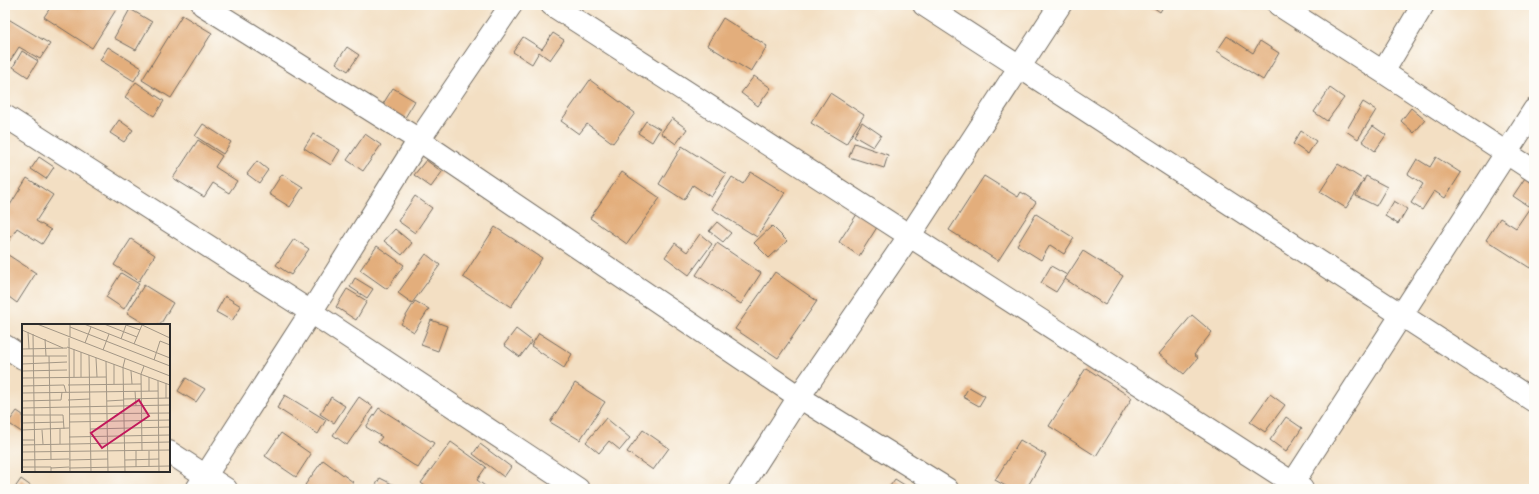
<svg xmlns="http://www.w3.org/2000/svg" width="1539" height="494" font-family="'Balsamiq Sans',sans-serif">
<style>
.building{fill:#e3ae7c}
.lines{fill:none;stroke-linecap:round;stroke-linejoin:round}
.street-casing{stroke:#716a60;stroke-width:24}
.street{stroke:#fff;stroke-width:22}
.inset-road{fill:none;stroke:#a39786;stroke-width:1}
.view{fill:#c2185b;fill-opacity:0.15;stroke:#c2185b;stroke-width:2}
.inset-edge{fill:none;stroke:#2b2b2b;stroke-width:2}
</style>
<rect width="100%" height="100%" fill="#fdfcf7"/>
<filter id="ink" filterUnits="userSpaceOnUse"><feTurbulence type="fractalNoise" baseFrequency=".025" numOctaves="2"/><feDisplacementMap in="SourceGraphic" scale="8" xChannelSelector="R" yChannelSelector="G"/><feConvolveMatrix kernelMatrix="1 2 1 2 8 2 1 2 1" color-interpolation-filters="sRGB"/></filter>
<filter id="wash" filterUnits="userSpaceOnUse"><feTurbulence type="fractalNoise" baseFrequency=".012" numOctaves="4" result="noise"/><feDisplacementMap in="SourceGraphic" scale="16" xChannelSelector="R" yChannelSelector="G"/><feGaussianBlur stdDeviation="0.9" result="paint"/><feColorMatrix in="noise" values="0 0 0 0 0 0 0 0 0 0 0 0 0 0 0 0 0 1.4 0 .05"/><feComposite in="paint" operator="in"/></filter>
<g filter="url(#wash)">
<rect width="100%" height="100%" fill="#f3dfc3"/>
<g id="blocks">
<!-- building -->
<path class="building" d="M52,5H119L92,48L44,17Z
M1150,5H1164L1160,12Z
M130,9L152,22L136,50L114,38Z
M182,15L212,33L171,98L142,80Z
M5,17L50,44L40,59L19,47L10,61L5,57Z
M723,18L767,46L751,72L707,45Z
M553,33L564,40L550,60L539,52L532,64L513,52L523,37L542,49Z
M1227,36L1253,53L1260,41L1279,53L1263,80L1217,51Z
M108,47L142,68L134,81L100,60Z
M347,47L359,55L348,71L336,63Z
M22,51L38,61L28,77L13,67Z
M754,76L771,88L758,106L741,93Z
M590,80L635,113L613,143L587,124L579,134L561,121Z
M136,82L164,101L154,116L125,97Z
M393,88L415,101L403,121L381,107Z
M1330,88L1344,98L1327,121L1314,112Z
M830,93L864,115L846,144L811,123Z
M1363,102L1376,110L1358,139L1346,131Z
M1411,108L1425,120L1414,133L1401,121Z
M672,118L687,129L676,144L661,133Z
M119,120L133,130L124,142L110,133Z
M646,121L660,129L652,142L638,133Z
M862,122L881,135L873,147L854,136Z
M203,124L231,142L223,154L195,136Z
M1373,126L1386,135L1375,151L1362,141Z
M1301,131L1316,141L1308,154L1293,144Z
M313,134L340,150L331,165L304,148Z
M365,134L381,145L363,171L347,160Z
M198,140L222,156L215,167L237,181L229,193L213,183L204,197L173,178Z
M854,143L888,155L884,168L849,157Z
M682,146L726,174L711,197L693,185L684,200L659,184Z
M39,157L54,167L46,179L31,169Z
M1436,157L1461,173L1445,198L1434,191L1422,210L1411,203L1423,184L1408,174L1417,159L1430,167Z
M426,160L442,172L431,187L414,175Z
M257,161L268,170L259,183L247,174Z
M1338,164L1364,180L1346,208L1320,192Z
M622,172L660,198L627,244L590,218Z
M751,172L785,193L757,237L712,209L732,177L743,184Z
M282,174L303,187L290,207L269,194Z
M984,176L1018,197L1021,192L1036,202L998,261L949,230Z
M1366,176L1387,187L1376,206L1356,196Z
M27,178L53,195L36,221L51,230L42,244L17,228L7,244L5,243V213Z
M1525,178L1534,184V197L1528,206L1513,196Z
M415,196L432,208L415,233L398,221Z
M1394,201L1407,209L1398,224L1385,216Z
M1529,209L1534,213V261L1530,268L1486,240L1500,218L1516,228Z
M859,211L879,224L859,256L839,242Z
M1036,214L1074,238L1064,254L1050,245L1041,260L1017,245Z
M717,222L731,233L723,242L709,231Z
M772,226L787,241L769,258L754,243Z
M495,227L542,258L511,307L463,277Z
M395,229L412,243L402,255L384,241Z
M700,234L712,244L689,275L665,257L675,243L687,252Z
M131,239L155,255L139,281L114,265Z
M294,239L309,249L291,275L276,265Z
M717,243L761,273L741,304L696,275Z
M377,246L404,265L387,289L360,270Z
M1083,251L1123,276L1105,305L1065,279Z
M5,253L36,273L17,303L5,294Z
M426,254L440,265L412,303L398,293Z
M1051,266L1067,275L1056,292L1041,283Z
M775,272L817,301L778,358L735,329Z
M121,273L139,284L124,309L106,297Z
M355,278L373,289L367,298L350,287Z
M144,285L173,303L160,325H147L127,313Z
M347,289L367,301L356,320L336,307Z
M225,296L241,306L232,321L216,312Z
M415,301L429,309L414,332L401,324Z
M1192,315L1212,332L1194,355L1198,358L1184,374L1159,354Z
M431,320L447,326L438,351L421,345Z
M516,329L532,341L520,357L504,345Z
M539,333L572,354L564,368L531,346Z
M1086,368L1132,398L1096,456L1049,426Z
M186,378L205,389L196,402L178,391Z
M575,383L605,402L580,440L550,422Z
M969,387L985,396L979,406L963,397Z
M1270,394L1285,405L1265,432L1250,422Z
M285,395L326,420L318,434L277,408Z
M331,397L345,406L334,423L320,414Z
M359,397L373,407L347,445L333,435Z
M379,408L434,443L418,468L378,442L382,437L366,427Z
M17,411L23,415V433L8,423Z
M1286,417L1302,428L1286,452L1270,440Z
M606,418L630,438L620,450L609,441L599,453L586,442Z
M643,430L669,448L653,470L627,452Z
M281,433L311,454L296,477L265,456Z
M1020,440L1046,455L1026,489H1011L995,480Z
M451,442L486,467L477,480L489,489H429L421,483Z
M480,444L511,467L504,477L473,454Z
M323,460L353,482L348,489H310L305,485Z
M380,478L396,486L394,489L374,488Z
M21,479L35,489H14Z
M895,479L911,489H888Z"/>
</g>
</g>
<g filter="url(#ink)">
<use href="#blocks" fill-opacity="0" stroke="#716a60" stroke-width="1"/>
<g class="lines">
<!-- street casing -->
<g class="street-casing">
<path id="street" d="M203,5L419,140L799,397L947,489
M552,5L1302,489
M924,5L1534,401
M1279,5L1383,72L1534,171
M1383,72L1423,5
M5,116L311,312L578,489
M5,346L23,358
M169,452L226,489
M197,489L311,312L419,140L511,5
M740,489L799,397L910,235L1060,5
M1289,489L1534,110"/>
</g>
<!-- street -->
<use href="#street" class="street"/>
</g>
</g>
<!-- overview -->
<g transform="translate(22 324)">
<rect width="148" height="148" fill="#f3dfc3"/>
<path class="inset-road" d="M15,0L148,52M48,0V13M62,0L148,34M82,0L115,13M118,0L148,14M104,1L118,6M48,3L148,42M0,6L41,24M6,8L7,25M11,10L13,148M47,14L48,148M23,15L24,32M99,15L104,1M63,19L69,3M112,20L120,1M45,23L148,61M0,25L45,24M52,25V53M81,26L87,10M59,28V53M67,31L69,148M0,32H45M27,32L29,135M74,34L75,53M132,36L138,17L148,21M84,37L86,148M0,40L45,38M92,40V60M0,47L45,46M109,47L110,60M127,53V67M0,54L84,53M136,57L137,148M144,59V74M46,61L119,60M0,62L42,61L44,68M113,67L114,82M0,69L136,67M102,75L148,74M46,76L68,75M0,77L39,76L40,68M85,77L102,76M0,84L148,81M47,90L148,89M0,91H41L42,105M47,98L148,96M0,99L41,98M38,105V120M68,105L148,103M0,106L47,104M20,106L21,120M47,113L148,111M0,116H13M0,121L148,118M114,127V143M120,127L119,50L122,42M127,127V142M0,128L148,126M0,136L47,135M47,136L86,135M103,136L137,135M0,143H29V148M29,144L47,143M47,144L148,142M103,148L101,43L103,35"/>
<path class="view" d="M117,76L127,92L80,124L69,109Z"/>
<rect width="148" height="148" class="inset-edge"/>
</g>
<!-- margin -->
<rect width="1539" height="494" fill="none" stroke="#fdfcf7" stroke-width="20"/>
</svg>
